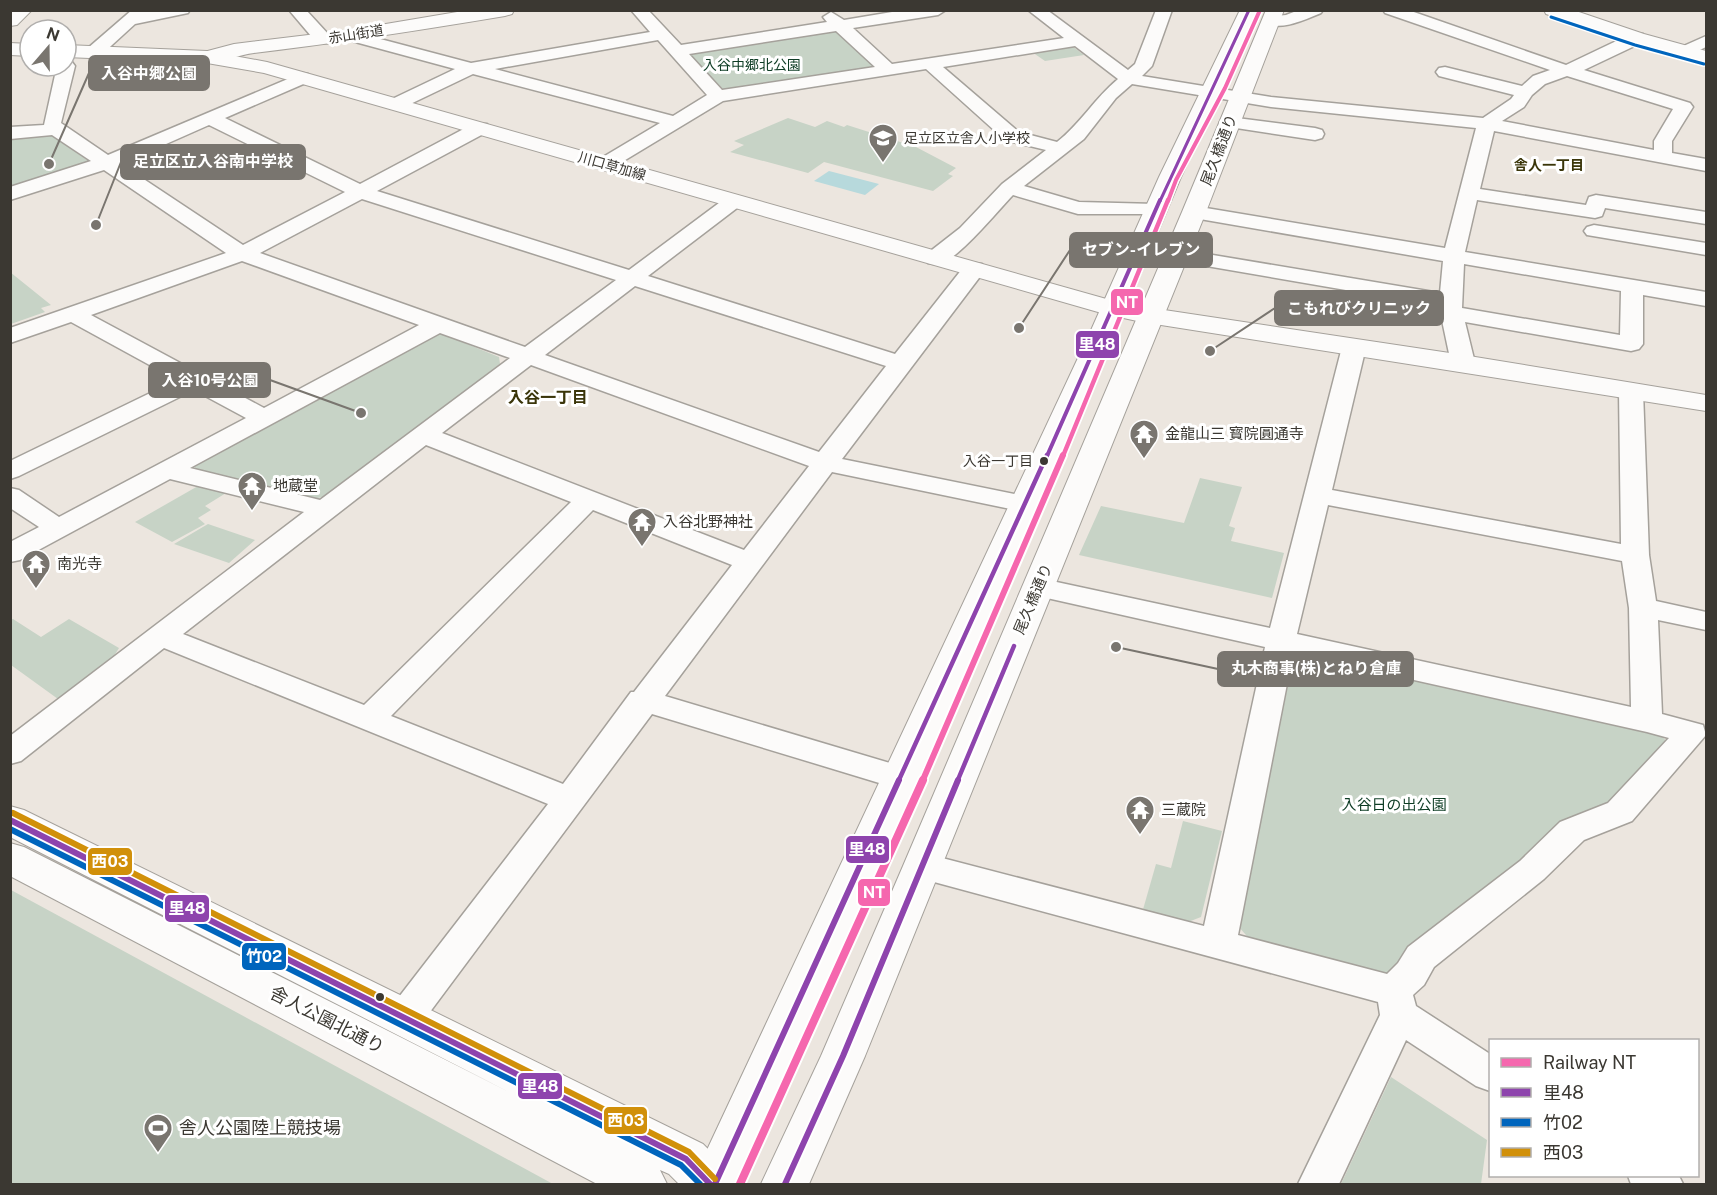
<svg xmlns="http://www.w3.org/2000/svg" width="1717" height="1195" font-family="'Public Sans','Noto Sans JP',sans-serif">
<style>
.green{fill:#c7d3c6}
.water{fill:#b7d9dc}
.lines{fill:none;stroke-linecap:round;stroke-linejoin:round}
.minor-casing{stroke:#a5a19b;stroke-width:3}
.tertiary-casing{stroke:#a5a19b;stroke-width:2}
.secondary-casing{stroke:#a5a19b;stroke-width:2}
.primary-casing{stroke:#a5a19b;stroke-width:2}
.minor{fill:#fcfbfa;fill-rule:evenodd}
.tertiary{fill:#fcfbfa;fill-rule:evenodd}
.secondary{fill:#fcfbfa;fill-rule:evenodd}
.primary{fill:#fcfbfa;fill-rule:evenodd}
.bus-1-far3-casing{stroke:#fff;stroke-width:6}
.bus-1-far2-casing{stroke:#fff;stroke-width:8}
.bus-1-far1-casing{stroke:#fff;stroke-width:9}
.bus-1-casing{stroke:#fff;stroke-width:10}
.bus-2-far1-casing{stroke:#fff;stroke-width:6}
.bus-2-casing{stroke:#fff;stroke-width:10}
.bus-3-casing{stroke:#fff;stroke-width:10}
.bus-1-far3{stroke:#8e44ad;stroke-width:3}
.bus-1-far2{stroke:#8e44ad;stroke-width:4}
.bus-1-far1{stroke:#8e44ad;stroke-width:4.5}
.bus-1{stroke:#8e44ad;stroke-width:6}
.bus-2-far1{stroke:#0065bd;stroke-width:3}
.bus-2{stroke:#0065bd;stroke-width:6}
.bus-3{stroke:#d1900a;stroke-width:6}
.rail-1-far3-casing{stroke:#fff;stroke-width:7}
.rail-1-far2-casing{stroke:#fff;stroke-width:8}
.rail-1-far1-casing{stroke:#fff;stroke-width:10}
.rail-1-casing{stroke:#fff;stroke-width:12}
.rail-1-far3{stroke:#f567ae;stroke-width:4}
.rail-1-far2{stroke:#f567ae;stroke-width:4.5}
.rail-1-far1{stroke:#f567ae;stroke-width:6}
.rail-1{stroke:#f567ae;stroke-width:8}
.bus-dot{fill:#3b3832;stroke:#fff;stroke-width:2}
.labels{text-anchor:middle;stroke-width:6;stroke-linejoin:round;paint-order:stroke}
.far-street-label{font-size:14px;fill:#3b3832;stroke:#fff}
.far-park-label{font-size:14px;fill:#0d3c24;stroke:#fff}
.far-poi-label{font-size:14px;fill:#3b3832;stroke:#fff;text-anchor:start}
.far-neighbourhood-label{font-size:14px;font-weight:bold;fill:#3a3509;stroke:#fff}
.bus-label{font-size:14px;fill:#3b3832;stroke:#fff;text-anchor:end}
.street-label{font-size:15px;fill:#3b3832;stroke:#fff}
.poi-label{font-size:15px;fill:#3b3832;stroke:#fff;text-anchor:start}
.park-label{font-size:15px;fill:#0d3c24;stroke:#fff}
.neighbourhood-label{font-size:16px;font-weight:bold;fill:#3a3509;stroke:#fff}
.near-street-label{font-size:18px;fill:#3b3832;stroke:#fff}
.near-poi-label{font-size:18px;fill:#3b3832;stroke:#fff;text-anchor:start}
.leader{fill:none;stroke:#79756f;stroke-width:2}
.callout-dot{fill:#79756f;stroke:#fff;stroke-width:2}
.callout{fill:#79756f;stroke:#79756f;stroke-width:2}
.callout-label{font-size:16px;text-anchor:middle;font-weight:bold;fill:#fff}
.line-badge{stroke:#fff;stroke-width:2}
.badge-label{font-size:16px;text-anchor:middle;font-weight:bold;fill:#fff}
</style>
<rect width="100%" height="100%" fill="#ece6df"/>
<!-- green -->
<path class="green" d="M828,30L838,32L876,66L872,70L726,92L688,53Z
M1072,46L1084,55L1045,61L1032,52Z
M788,118L815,127L827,121L844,127L847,125L916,147L956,168L948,174L953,176L933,191L824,162L808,173L730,152L744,145L734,141Z
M39,135H51L90,162L11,191V137Z
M10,272L51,305L41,308L45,312L11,324Z
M440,333L499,357L500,364L330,495L314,499L194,472L195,463L430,335Z
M1200,478L1242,487L1229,526L1235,528L1231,541L1284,553L1272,598L1079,555L1101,506L1184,523Z
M198,486L226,493L205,506L211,510L198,518L205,524L172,542L135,522Z
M208,524L255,540L229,563L174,544Z
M13,619L41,637L69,619L119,648L114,656L58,699L11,665L10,620Z
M1306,656L1657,731L1669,744L1615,804L1385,978L1253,943L1238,926L1293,660Z
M1183,821L1222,831L1201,917L1183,924L1142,913L1156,864L1171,868Z
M11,890L553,1184H11Z
M1391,1077L1487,1140L1481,1184H1341Z"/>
<!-- water -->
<path class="water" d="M829,171L879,184L865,195L814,181Z"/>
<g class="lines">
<!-- minor casing -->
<g class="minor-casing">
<path id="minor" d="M132,10H190L188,13L135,24L100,56H88L86,52L88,48Z
M289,10H306L329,35L331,39L329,43H317Z
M631,10H648L681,45L827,22L823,17L831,12L844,20L904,10H946L938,15L853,28L892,64L1064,38L1028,10H1047L1128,70L1135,64L1156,10H1172L1152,66L1142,76L1271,97L1483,118L1511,99L1514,95L1439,76L1436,72L1439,68L1445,67L1522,86L1533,76L1550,70L1385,13L1383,10H1408L1566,65L1631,34H1643L1645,38L1643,42L1584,70L1690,103L1693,107L1672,141V153L1706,159V171L1494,131L1480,189L1586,205L1589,197L1596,195L1706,212V224L1605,208L1602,216L1595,218L1477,200L1465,252L1706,292V306L1643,295V344L1639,349L1631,351L1465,322L1475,363L1471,368L1463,370L1455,368L1451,363L1439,306L1189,263L1182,261L1178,257L1182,253L1189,251L1440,293L1443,261L1194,218L1187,216L1184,212L1187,208L1194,206L1445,248L1476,128L1271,107L1132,84L1116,98L1084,139L1024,186L1079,202L1156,204L1163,206L1166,210L1163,214H1078L1013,195C997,212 962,254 943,263C938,265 933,264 928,263L925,258L928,253L960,228L1002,184L1046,150L1005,140L926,69L723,101L612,168H598L595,164L598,160L660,123L473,74L402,108H390L387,104L390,100L455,69L344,39L342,36L350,31L471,63L650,32ZM836,31L875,67L722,90L689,54ZM658,40L707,95L673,116L495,69ZM1075,46L1118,79C1095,98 1080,124 1057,142L1019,132L943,67ZM1567,76L1673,109L1654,141V150L1502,121L1524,107L1532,95L1545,84ZM1464,264L1621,291L1620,335L1462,308Z
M1299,10H1323L1321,13C1306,19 1276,34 1263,20L1265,17L1286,15Z
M1706,36V47L1685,57L1677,52L1679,48Z
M66,61L72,62L75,66L61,123L108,155L302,73L308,74L311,78L308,82L225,118L360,184L473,124H487L489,128L487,132L377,191L629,270L727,197H741L744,201L741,205L648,276L895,354L966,264L974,263L982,264L985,269L982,274L842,459L1034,498L1038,504L1034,510L1025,512L832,472L665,696L910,769L915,777L910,785L899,789L652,714L418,1028L405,1033L392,1028L386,1017L392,1006L548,804L164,648L21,761L10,764V736L304,512L170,479L20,560L10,562V542L39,527L10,508V488L19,490L59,517L246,418L194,390L19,476L10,479V461L177,380L71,322L10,343V328L226,253L104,170L10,200V187L91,161L52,135L10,139V127L44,125L57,66H66ZM209,125L345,192L243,245L121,164ZM362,199L616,280L525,347L260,253ZM242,261L419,325L264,408L91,315ZM635,286L886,366L819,452L545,355ZM440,333L510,358L320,500L190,468ZM531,365L809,466L744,550L442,433ZM426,445L571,502L364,705L183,634ZM593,510L732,565L634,692H631L563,784L391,716Z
M1229,117L1315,128L1322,130L1324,134L1322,138L1315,140L1223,126L1220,122L1223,118Z
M1594,225L1706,243V255L1587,235L1584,231L1587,227Z
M1354,340L1362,342L1366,347L1332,490L1621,544L1619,391L1622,386L1631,384L1640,386L1643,391L1649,555L1656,601L1706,612V630L1658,620L1662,714L1703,725L1706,735L1632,821L1584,840L1544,879L1434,967L1424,985L1413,995L1416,1006L1490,1054V1091L1476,1086L1406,1040L1339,1184H1298L1380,1015L1378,1002L923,879L911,875L906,866L911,857L923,853L1204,926L1265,647L1038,596L1028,593L1024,587L1028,581L1038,578L1270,628L1342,347L1346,342ZM1328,505L1622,561L1629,608L1631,707L1297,634ZM1293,653L1647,732L1669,738L1608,803L1560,822L1520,861L1408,947L1398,963L1387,974L1238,935Z
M1628,1176H1679L1683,1184H1631Z"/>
</g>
<!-- tertiary casing -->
<g class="tertiary-casing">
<path id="tertiary" d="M32,10L17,25L10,26L11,10Z
M469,10H514L512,14L505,16C421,30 338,43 254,53C238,55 216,65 200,61L197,57L200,53L234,44L350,30Z
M1544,10H1573L1644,34L1706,51V63L1630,42L1546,14Z
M1151,308L1463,355L1706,395V411L1142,322L1138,316L1142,310Z
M10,806L24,810L703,1144L727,1168L734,1184H679L669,1174L660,1170L667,1184H597L10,876V843L24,847L517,1096L10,837Z"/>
</g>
<!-- secondary casing -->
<g class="secondary-casing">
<path id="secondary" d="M10,43L30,44V56L10,55Z
M66,45L207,51L267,62L1117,302L1160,310L1164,316L1160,322L1151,324L1105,314L264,73L207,63L66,57Z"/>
</g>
<!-- primary casing -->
<g class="primary-casing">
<path id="primary" d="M1240,10H1258L1181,177L1118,328L739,1184H691L1092,328L1159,177Z
M1266,10H1284L1206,212L865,1056L809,1184H761L821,1056L903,866L1182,212Z"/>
</g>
<!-- minor -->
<use href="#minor" class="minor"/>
<!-- tertiary -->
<use href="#tertiary" class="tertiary"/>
<!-- secondary -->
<use href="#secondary" class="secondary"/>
<!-- primary -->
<use href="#primary" class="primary"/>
<!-- bus-1-far3 casing -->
<g class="bus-1-far3-casing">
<path id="bus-1-far3" d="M1160,201L1249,10"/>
</g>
<!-- bus-1-far2 casing -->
<g class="bus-1-far2-casing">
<path id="bus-1-far2" d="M1047,456L1160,200"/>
</g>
<!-- bus-1-far1 casing -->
<g class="bus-1-far1-casing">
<path id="bus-1-far1" d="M898,782L1047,455
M957,782L1014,646"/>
</g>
<!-- bus-1 casing -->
<g class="bus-1-casing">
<path id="bus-1" d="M10,820L686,1159L710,1184
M715,1184L899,780
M785,1184L843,1056L958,780"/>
</g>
<!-- bus-2-far1 casing -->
<g class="bus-2-far1-casing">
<path id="bus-2-far1" d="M1551,17L1635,45L1704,64"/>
</g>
<!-- bus-2 casing -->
<g class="bus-2-casing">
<path id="bus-2" d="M10,829L681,1165L700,1184"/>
</g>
<!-- bus-3 casing -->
<g class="bus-3-casing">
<path id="bus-3" d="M13,813L689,1152L715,1179"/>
</g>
<!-- bus-1-far3 -->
<use href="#bus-1-far3" class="bus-1-far3"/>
<!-- bus-1-far2 -->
<use href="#bus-1-far2" class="bus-1-far2"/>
<!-- bus-1-far1 -->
<use href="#bus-1-far1" class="bus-1-far1"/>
<!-- bus-1 -->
<use href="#bus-1" class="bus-1"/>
<!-- bus-2-far1 -->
<use href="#bus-2-far1" class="bus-2-far1"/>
<!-- bus-2 -->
<use href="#bus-2" class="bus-2"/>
<!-- bus-3 -->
<use href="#bus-3" class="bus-3"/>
<!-- rail-1-far3 casing -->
<g class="rail-1-far3-casing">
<path id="rail-1-far3" d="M1168,201L1176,180L1225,88L1260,10"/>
</g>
<!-- rail-1-far2 casing -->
<g class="rail-1-far2-casing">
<path id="rail-1-far2" d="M1063,456L1168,200"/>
</g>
<!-- rail-1-far1 casing -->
<g class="rail-1-far1-casing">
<path id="rail-1-far1" d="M922,782L1063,455"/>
</g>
<!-- rail-1 casing -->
<g class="rail-1-casing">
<path id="rail-1" d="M740,1184L923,780"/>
</g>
<!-- rail-1-far3 -->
<use href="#rail-1-far3" class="rail-1-far3"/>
<!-- rail-1-far2 -->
<use href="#rail-1-far2" class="rail-1-far2"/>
<!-- rail-1-far1 -->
<use href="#rail-1-far1" class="rail-1-far1"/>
<!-- rail-1 -->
<use href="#rail-1" class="rail-1"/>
</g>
<!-- icons -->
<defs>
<g id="school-pin" transform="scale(1.5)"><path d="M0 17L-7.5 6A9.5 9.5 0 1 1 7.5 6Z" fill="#79756f" stroke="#fff"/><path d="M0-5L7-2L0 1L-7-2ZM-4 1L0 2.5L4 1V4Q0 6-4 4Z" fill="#fff"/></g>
<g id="temple-pin" transform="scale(1.5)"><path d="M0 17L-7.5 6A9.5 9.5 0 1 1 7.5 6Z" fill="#79756f" stroke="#fff"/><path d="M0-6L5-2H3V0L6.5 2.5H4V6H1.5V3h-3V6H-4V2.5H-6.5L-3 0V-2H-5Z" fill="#fff"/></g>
<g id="stadium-pin" transform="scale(1.5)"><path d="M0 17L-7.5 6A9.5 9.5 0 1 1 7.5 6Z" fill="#79756f" stroke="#fff"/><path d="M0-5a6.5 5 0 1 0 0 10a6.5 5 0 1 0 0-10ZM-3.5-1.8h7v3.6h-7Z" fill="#fff"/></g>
</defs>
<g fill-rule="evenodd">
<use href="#school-pin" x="883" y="138"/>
<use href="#temple-pin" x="1144" y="434"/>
<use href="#temple-pin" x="252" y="486"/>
<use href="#temple-pin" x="642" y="522"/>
<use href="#temple-pin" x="36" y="564"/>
<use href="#temple-pin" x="1140" y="810"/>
<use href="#stadium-pin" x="158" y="1128"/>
</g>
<!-- markers -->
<g class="bus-dot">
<circle cx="1044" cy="461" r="5"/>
<circle cx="380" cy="997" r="5"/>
</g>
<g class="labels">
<!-- far-street labels -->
<g class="far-street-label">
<text transform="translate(356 34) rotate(-9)" y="5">赤山街道</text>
<text transform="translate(612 166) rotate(16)" y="5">川口草加線</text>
</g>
<!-- far-park labels -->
<g class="far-park-label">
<text x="752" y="70">入谷中郷北公園</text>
</g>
<!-- far-poi labels -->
<g class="far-poi-label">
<text x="904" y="143">足立区立舎人小学校</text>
</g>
<!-- far-neighbourhood labels -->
<g class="far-neighbourhood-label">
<text x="1549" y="170">舎人一丁目</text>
</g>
<!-- bus labels -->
<g class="bus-label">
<text x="1033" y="466">入谷一丁目</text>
</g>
<!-- street labels -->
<g class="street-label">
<text transform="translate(1219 150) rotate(-69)" y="5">尾久橋通り</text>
<text transform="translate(1033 599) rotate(-67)" y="5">尾久橋通り</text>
</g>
<!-- poi labels -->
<g class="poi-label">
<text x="1165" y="439">金龍山三 寳院圓通寺</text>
<text x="273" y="491">地蔵堂</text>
<text x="663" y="527">入谷北野神社</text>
<text x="57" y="569">南光寺</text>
<text x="1161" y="815">三蔵院</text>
</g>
<!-- park labels -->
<g class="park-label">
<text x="1394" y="810">入谷日の出公園</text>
</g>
<!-- neighbourhood labels -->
<g class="neighbourhood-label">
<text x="548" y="403">入谷一丁目</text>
</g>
<!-- near-street labels -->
<g class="near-street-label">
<text transform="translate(327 1020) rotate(27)" y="6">舎人公園北通り</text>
</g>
<!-- near-poi labels -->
<g class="near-poi-label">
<text x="179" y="1134">舎人公園陸上競技場</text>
</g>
</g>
<!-- callouts -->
<path class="leader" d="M49 164L89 73M96 225L121 162M1019 328L1070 250M1210 351L1275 308M361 413L270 380M1116 647L1218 669"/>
<g class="callout-dot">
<circle cx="49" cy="164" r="6"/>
<circle cx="96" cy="225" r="6"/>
<circle cx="1019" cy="328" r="6"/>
<circle cx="1210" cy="351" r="6"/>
<circle cx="361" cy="413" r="6"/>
<circle cx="1116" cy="647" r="6"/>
</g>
<g class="callout">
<rect x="89" y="56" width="120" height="34" rx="6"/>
<rect x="121" y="145" width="184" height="34" rx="6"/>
<rect x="1070" y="233" width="142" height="34" rx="6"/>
<rect x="1275" y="291" width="168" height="34" rx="6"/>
<rect x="149" y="363" width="121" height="34" rx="6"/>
<rect x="1218" y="652" width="195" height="34" rx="6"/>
</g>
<g class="callout-label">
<text x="149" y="79">入谷中郷公園</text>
<text x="213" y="167">足立区立入谷南中学校</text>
<text x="1141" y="255">セブン-イレブン</text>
<text x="1359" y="314">こもれびクリニック</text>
<text x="210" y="386">入谷10号公園</text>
<text x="1316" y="674">丸木商事(株)とねり倉庫</text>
</g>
<g class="line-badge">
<rect x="1110" y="288" width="34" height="28" rx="6" fill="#f567ae"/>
<rect x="1075" y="330" width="45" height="29" rx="6" fill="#8e44ad"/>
<rect x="845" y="835" width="45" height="29" rx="6" fill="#8e44ad"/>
<rect x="87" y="847" width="46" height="29" rx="6" fill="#d1900a"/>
<rect x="857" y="878" width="34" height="29" rx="6" fill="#f567ae"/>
<rect x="164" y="894" width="46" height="29" rx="6" fill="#8e44ad"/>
<rect x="241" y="942" width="46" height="29" rx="6" fill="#0065bd"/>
<rect x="517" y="1072" width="46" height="28" rx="6" fill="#8e44ad"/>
<rect x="603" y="1106" width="45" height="29" rx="6" fill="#d1900a"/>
</g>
<g class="badge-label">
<text x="1127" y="308">NT</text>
<text x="1097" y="350">里48</text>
<text x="867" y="855">里48</text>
<text x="110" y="867">西03</text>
<text x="874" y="898">NT</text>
<text x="187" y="914">里48</text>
<text x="264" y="962">竹02</text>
<text x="540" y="1092">里48</text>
<text x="626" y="1126">西03</text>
</g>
<!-- border -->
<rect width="1717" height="1195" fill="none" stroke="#3b3832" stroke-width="24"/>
<!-- legend -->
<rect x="1489" y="1039" width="210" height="138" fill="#ffffff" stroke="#b1afad" stroke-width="1.5"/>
<rect x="1501" y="1058" width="30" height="9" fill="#f567ae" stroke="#b1afad" stroke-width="1.5"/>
<text x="1543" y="1069" font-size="18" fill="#3b3832">Railway NT</text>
<rect x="1501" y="1088" width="30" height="9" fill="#8e44ad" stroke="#b1afad" stroke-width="1.5"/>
<text x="1543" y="1099" font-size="18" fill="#3b3832">里48</text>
<rect x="1501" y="1118" width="30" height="9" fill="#0065bd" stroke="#b1afad" stroke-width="1.5"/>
<text x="1543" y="1129" font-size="18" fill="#3b3832">竹02</text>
<rect x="1501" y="1148" width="30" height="9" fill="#d1900a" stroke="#b1afad" stroke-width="1.5"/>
<text x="1543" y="1159" font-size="18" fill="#3b3832">西03</text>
<!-- north arrow -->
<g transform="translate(48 48) rotate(20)"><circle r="28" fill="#ffffff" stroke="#b1afad" stroke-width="1.5"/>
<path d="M0-4.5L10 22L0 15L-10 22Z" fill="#79756f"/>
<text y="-9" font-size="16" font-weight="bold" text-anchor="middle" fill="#3b3832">N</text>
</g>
</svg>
